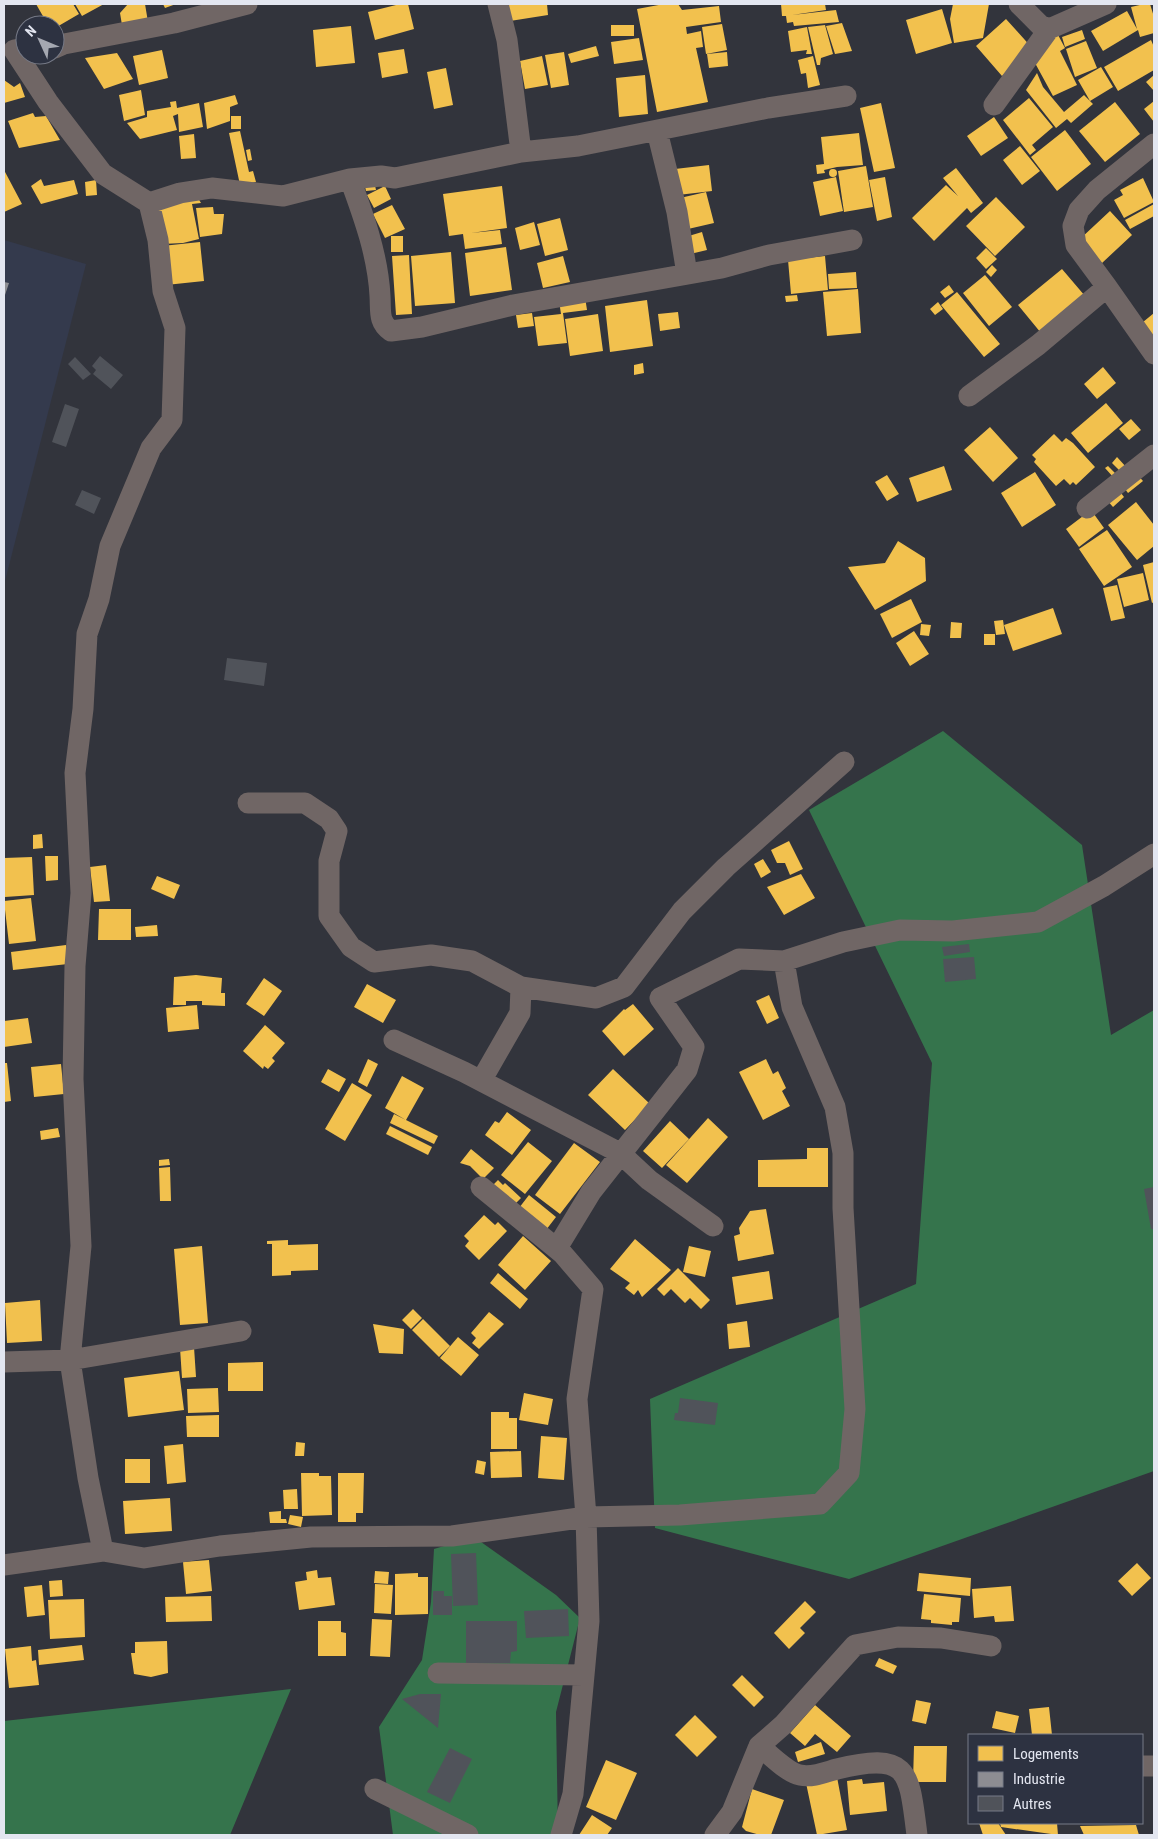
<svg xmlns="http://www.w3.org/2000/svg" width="1158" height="1839" font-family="'Roboto Condensed',sans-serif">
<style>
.built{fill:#343a4d}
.forest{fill:#35744c}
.homes{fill:#f2c14e}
.industry{fill:#8d8d92}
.building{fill:#50535a}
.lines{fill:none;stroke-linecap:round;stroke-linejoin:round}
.minor{stroke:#706665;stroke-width:21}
</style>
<rect width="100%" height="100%" fill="#32343c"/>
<!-- built -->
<path class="built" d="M4,240L86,264L4,585Z"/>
<!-- forest -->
<path class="forest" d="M943,731L1082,845L1111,1035L1154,1010V1471L849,1579L655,1528L650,1399L916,1284L932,1063L809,810Z
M474,1537L556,1595L580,1618L556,1712L558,1835H393L379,1727L422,1660L431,1602L434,1549Z
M291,1689L230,1835H4V1721Z"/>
<!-- homes -->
<path class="homes" d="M36,4H73L79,14L55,28V25H48Z
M75,4H104L82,16Z
M128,4H145L148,22L122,25L120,13Z
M163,4H176L165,8Z
M400,4H408L414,29L375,40L368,12Z
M508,4H547L548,15L510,21Z
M664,4H678L682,10L719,6L721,22L686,27L687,34L701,31L703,47L696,48L708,102L657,112L637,9Z
M781,4H825L826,10L792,15L836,10L839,22L794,26L793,22L787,23L786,16H782Z
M953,4H989L983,38L954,43L950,19Z
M1144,4H1150L1154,17V33L1140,37L1138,30L1103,51L1091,31L1127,11L1137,29L1131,7Z
M942,9L952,43L916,54L906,20Z
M1006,19L1033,49L1002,76L976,46Z
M842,23L852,51L835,54L826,26Z
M722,24L727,50L706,54L702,27Z
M611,25H634V36H611Z
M825,25L833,54L821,58L820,65H817L808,27Z
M351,26L355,63L316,67L313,30Z
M807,27L812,54H806L807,50L791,52L788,31Z
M1082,30L1085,39L1065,47L1062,37Z
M1057,33L1065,48L1060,51L1077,85L1053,96L1035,63Z
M639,38L643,60L614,64L611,42Z
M1151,40L1154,47V70L1118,91L1104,67Z
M1086,41L1097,68L1075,77L1066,49Z
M596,46L599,56L571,63L568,54Z
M404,49L408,73L382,78L378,53Z
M162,50L168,78L139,85L133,56Z
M564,52L569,85L551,88L545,55Z
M727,52L728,66L709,68L707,54Z
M117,53L133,79L104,89L85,58Z
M542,56L548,85L525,89L520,61Z
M813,56L820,85L808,88L806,73L801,74L798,60Z
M1101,67L1113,87L1090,101L1078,80Z
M446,68L453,105L434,109L427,72Z
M1037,73L1043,87L1064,112L1084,95L1093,104L1071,123L1067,119L1056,128L1026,90Z
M645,75L648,114L619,117L616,78Z
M1154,75V91L1146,82Z
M4,80L14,87L20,83L25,97L4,103Z
M141,90L145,115L124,121L119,95Z
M235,95L238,104L230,107V121L207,129L204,103Z
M1029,98L1053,127L1032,145L1036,150L1030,155L1003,120Z
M176,101L177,108L199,103L203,127L179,132L178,114L173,116L177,130L140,139L127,123L147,117V111L171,107L170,102Z
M1154,101V122L1144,109Z
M1115,102L1140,134L1105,162L1079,131Z
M881,103L895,168L874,172L860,108Z
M33,113L35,117L46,116L60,140L19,148L8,121Z
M231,116H241V129H231Z
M994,117L1008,138L981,156L967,136Z
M1065,130L1091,164L1057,191L1031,157Z
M240,131L249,172L253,171L256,182L240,185L229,133Z
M859,133L863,165L837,167L824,170L825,173L817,174L816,165L824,164L821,137Z
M194,134L196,158L181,159L179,136Z
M1020,146L1040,171L1022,185L1003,160Z
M250,149L252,160L248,161L246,150Z
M709,165L712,191L678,195L675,169Z
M866,166L873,207L844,212L838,171Z
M956,168L983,203L971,213L967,208L934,241L912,218L946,185L958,196L943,178Z
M829 173a4 4 0 1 1 8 0a4 4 0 1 1-8 0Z
M4,170L22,204L4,212Z
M836,177L843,211L820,216L813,182Z
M885,177L892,217L877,221L869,180Z
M1143,178L1154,202L1124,218L1114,200L1123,195L1120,190Z
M41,179L44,186L74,180L78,194L41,204L31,186Z
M96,180L97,195L86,196L85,182Z
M374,181L376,190L366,191L364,182Z
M385,186L391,199L374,208L367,195Z
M502,186L507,228L471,233L500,230L502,244L465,249L463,234L449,236L443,194Z
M706,192L714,223L688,229L680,198Z
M195,193L201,203L192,204L199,239L183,243L162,244L156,208Z
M996,197L1025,227L995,256L966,226Z
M1154,204V216L1130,229L1125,220Z
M392,205L405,229L385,238L373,214Z
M213,207L214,214H224L222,234L200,237L196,208Z
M1110,211L1132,235L1102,263L1080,239Z
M560,218L568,250L545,256L537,224Z
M534,222L540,245L520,250L515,228Z
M702,232L707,250L686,255L682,238Z
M391,236H403V252H391Z
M200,242L204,281L166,285L162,246Z
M506,247L512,290L470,296L465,253Z
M986,248L997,259L986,269L976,258Z
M451,252L455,303L415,306L411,256Z
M409,255L412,314L396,315L392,256Z
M563,256L570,282L543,288L537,263Z
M825,256L828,290L791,294L788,260Z
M992,265L997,270L991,277L986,272Z
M1062,269L1085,296L1041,333L1018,305Z
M856,272L857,288L829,289L828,274Z
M985,275L1012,307L989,326L963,293Z
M949,285L954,292L945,298L940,292Z
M858,289L861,333L827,336L823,292Z
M957,292L1000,344L984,357L941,305Z
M797,295L798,301L786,302L785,296Z
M585,297L587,310L563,313L567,343L538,346L534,317L561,314L559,301Z
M647,300L653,346L610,352L605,306Z
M938,302L943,309L935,315L930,309Z
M678,312L680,328L660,331L658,314Z
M532,313L534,326L518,328L516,315Z
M1154,313V348L1137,327Z
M598,314L603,351L570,356L565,319Z
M643,363L644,373L634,375V365Z
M1103,367L1116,383L1097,399L1084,384Z
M1106,403L1123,423L1088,453L1071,433Z
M1131,419L1141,430L1129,440L1119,429Z
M990,427L1018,458L993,482L964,450Z
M1054,434L1062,442L1066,438L1073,443L1095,467L1076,485L1073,482L1070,485L1064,479L1056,486L1034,462L1036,459L1032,455Z
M1117,457L1127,468L1122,473L1112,463Z
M944,466L952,490L917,502L909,478Z
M1108,466L1117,475L1114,478L1105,468Z
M1035,472L1056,505L1022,527L1001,493Z
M1136,473L1143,481L1128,493L1122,485Z
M887,475L899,494L887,501L875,482Z
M1118,489L1124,497L1113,507L1106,499Z
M1136,502L1154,525V546L1137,560L1108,525Z
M1091,510L1104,528L1079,547L1066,529Z
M1107,530L1132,567L1104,586L1079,549Z
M898,541L925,558L926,581L875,610L848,567L885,563Z
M1154,562V602L1152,603L1143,565Z
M1143,573L1149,600L1124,607L1117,579Z
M1117,585L1125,618L1111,621L1103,588Z
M911,599L922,622L892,638L880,614Z
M1053,608L1062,634L1013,651L1004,625Z
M1003,620L1005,634L996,635L994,621Z
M951,622L962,623L961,638H950Z
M921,624L931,625L929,636L920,635Z
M914,631L929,654L910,666L896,643Z
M984,634H995V645H984Z
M42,834L43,848L33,849V835Z
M789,841L803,869L790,875L785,863H777L771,850Z
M45,856H58V880L46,881Z
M32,857L34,895L5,897L4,858Z
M763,859L771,872L761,878L754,864Z
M106,865L110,901L94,902L90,867Z
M801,874L815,898L784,915L767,887Z
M157,876L180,885L174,899L151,889Z
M31,898L36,941L9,944L4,901Z
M99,909H131V940H98Z
M157,925L158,936L136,937L135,927Z
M66,945L68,964L13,970L11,952Z
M196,975L222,978L221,993H225V1006L202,1005V1001H186V1005H173L174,977Z
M264,978L282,991L264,1016L246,1004Z
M367,984L396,1000L383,1023L354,1007Z
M769,995L779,1018L767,1024L756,1001Z
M633,1004L654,1029L624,1056L602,1031L624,1009L625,1010Z
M197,1005L199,1029L168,1032L166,1008Z
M28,1018L32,1043L4,1047V1021Z
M265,1025L285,1043L272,1058L275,1061L268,1069L264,1066L263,1069L243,1051Z
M368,1059L378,1064L367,1087L358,1082Z
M766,1059L773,1074L778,1071L786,1088L782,1091L790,1106L763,1120L739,1072Z
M4,1063H7L11,1101L4,1102Z
M61,1064L64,1094L34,1097L31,1067Z
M328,1069L346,1079L339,1092L321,1082Z
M613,1069L650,1104L625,1130L588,1095Z
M402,1076L424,1088L406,1120L385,1108Z
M352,1083L372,1095L345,1141L325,1129Z
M507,1112L531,1130L512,1155L485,1135L495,1121L499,1123Z
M394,1114L438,1136L434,1144L390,1123Z
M708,1118L728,1137L687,1183L666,1165Z
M670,1121L689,1139L662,1168L643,1151Z
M390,1126L432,1147L428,1155L386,1134Z
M58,1128L60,1137L41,1140L40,1131Z
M528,1142L552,1161L525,1194L501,1175Z
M574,1143L600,1162L560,1214L535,1195Z
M807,1148H828V1187H758V1160L807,1159Z
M471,1149L494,1168L483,1179L470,1166L460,1163Z
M169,1159L170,1165L159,1166V1160Z
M170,1167L171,1201H160L159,1168Z
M498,1180L503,1185L505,1183L521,1198L514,1205L493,1185Z
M529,1195L556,1217L546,1230L519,1208Z
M766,1209L774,1254L738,1261L734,1236L740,1234L739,1228L750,1211Z
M484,1215L495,1225L498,1222L507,1231L479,1260L465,1246L469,1241L464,1236Z
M523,1236L551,1261L525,1290L498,1265Z
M635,1239L671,1270L642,1297L638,1290L634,1295L625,1288L630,1283L610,1269Z
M288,1240V1245L318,1244V1270L291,1271V1275L272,1276V1244H267V1241Z
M202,1246L208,1323L180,1325L174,1249Z
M689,1246L711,1251L705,1277L683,1272Z
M678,1268L710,1300L701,1309L690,1298L685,1303L671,1289L664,1296L657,1289Z
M769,1271L773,1299L736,1305L732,1277Z
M498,1273L528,1299L520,1309L490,1283Z
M40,1300L42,1341L7,1343L5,1303Z
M413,1309L422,1318L411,1329L402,1320Z
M489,1312L504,1324L479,1349L472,1343L476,1338L471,1333Z
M423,1319L450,1346L439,1357L412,1330Z
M747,1321L750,1347L729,1349L727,1324Z
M373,1324L404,1329L403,1354L379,1353Z
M458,1337L479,1355L461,1376L440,1358Z
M194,1347L196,1377L182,1378L180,1348Z
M263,1362V1391H228V1363Z
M179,1371L184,1410L128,1417L124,1378Z
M218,1388L219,1412L188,1413L187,1389Z
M524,1393L553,1399L548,1425L519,1420Z
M491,1412H509V1418H517V1449H491Z
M219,1415V1437H187L186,1416Z
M541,1436L567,1438L564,1480L538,1478Z
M296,1442L305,1443L304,1456H295Z
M183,1444L186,1482L167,1484L164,1446Z
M521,1451L522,1477L491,1478L490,1452Z
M125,1459H150V1483H125Z
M477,1460L486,1462L484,1475L475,1473Z
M301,1473H319V1476H331L332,1515L302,1516Z
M338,1473H364L363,1513H356V1522H338Z
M297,1489L298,1509H284L283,1490Z
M170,1498L172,1531L125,1534L123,1501Z
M281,1511V1519H286L287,1523H270L269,1512Z
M290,1515L303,1517L301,1527L288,1524Z
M209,1560L212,1591L186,1594L183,1562Z
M1137,1563L1151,1578L1132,1596L1118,1581Z
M317,1570L318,1578L331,1577L335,1605L299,1610L295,1582L307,1580L306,1572Z
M375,1571L389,1572L388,1584L374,1583Z
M418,1573V1577H428V1614L395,1615V1574Z
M919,1573L971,1578L970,1596L917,1591Z
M62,1580L63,1596L50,1597L49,1581Z
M375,1584L393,1585L391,1614L374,1613Z
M42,1585L45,1615L27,1617L24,1587Z
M1011,1586L1014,1621L995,1622L994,1616L974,1618L972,1589Z
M924,1594L961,1598L959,1622H952V1625L931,1623V1620L921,1619Z
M211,1596L212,1621L166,1622L165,1597Z
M84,1599L85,1637L50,1639L48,1600Z
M805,1601L816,1612L800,1628L805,1633L789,1649L774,1633Z
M372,1619L392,1620L390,1657L370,1656Z
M318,1621H341V1632L346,1633V1656H318Z
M167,1641L168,1673L151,1677L134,1674L131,1653H135V1642Z
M82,1645L84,1660L39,1665L38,1650Z
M31,1646L32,1661L36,1660L39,1685L9,1688L5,1649Z
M879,1658L897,1666L893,1674L875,1666Z
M742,1675L764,1697L754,1707L732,1685Z
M916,1700L931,1703L926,1724L912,1721Z
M815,1705L851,1736L837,1752L815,1734L805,1746L790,1733Z
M1049,1707L1052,1735H1032L1029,1709Z
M996,1711L1019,1716L1015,1733L992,1728Z
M695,1715L717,1737L697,1757L675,1735Z
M821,1742L825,1754L798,1762L795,1752Z
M914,1746H947L946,1782H913Z
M606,1760L637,1773L616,1820L586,1807Z
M837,1777L847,1830L817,1835L806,1783Z
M862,1779L863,1784L884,1782L887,1811L850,1815L847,1781Z
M752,1789L784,1800L771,1835H760L746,1831L742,1827Z
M592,1815L612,1828L607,1835H579Z
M979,1823H998L1006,1835H983Z
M1000,1823H1057L1058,1835L1001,1827Z
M1136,1825L1139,1835H1084L1080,1826Z"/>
<!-- industry -->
<path class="industry" d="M4,282L9,283L4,298Z"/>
<!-- building -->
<path class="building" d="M100,356L123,375L111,389L93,374L96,370L92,366Z
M75,357L91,374L83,380L68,364Z
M65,404L79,409L66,447L52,442Z
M82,490L101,498L94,514L75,505Z
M227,658L267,663L264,686L224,680Z
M969,944L970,952L944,956L942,947Z
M974,957L976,979L945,982L943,959Z
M1154,1187V1229H1151L1144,1189Z
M680,1398L718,1403L715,1425L674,1420L675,1413H678Z
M476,1553L478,1605L453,1606L451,1554Z
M433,1591H444V1596H452V1615H433Z
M568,1609L569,1636L526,1638L524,1611Z
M466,1621H517V1651L511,1652L510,1663H466Z
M420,1694H441L438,1728L402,1699Z
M450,1748L472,1759L450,1803L427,1792Z"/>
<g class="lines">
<!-- minor -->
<path class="minor" d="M498,4L507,40L521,152
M1019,4L1040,25L1049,29L1106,4
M25,48L14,50L48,102L103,174L149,203L158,240L163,291L175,328L172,420L151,448L110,546L99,599L87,634L83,709L75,773L81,893L75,966L73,1079L81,1246L70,1360L88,1478L103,1551L144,1558L220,1546L311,1537L452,1536L586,1517L589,1621L573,1794L561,1835
M55,48L64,44L174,23L247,4
M994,105L1049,29
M657,131L677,212L687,274
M350,179C364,217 378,256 380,296C381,311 378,322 391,331L422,327L513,305L722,268L769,255L852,240
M149,203L180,193L212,188L283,196L350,179L381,176L395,178L521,152L578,146L768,108L846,96
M1107,287L1076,245L1073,226L1079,210L1097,190L1154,144
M969,396L1038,345L1107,287L1154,354
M1087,508L1154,455
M248,803H305L329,819L337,831L329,861V916L351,947L374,962L431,955L472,961L521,987L596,998L624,987L682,911L726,867L844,762
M394,1040L464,1072L620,1153L649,1180L713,1226
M481,1081L520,1013L521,987
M481,1187L562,1253L593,1289L577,1399L586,1517L680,1515L820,1504L849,1473L855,1409L843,1208V1153L835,1107L792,1007L784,961
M557,1248L591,1192L687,1070L694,1047L660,998L739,959L784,961L843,942L900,930L953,931L1038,922L1104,886L1154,854
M4,1362L70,1360L241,1331
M4,1565L103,1551
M438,1673L584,1675
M759,1746C771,1755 786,1772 800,1775C812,1778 826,1772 837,1769C910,1751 909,1772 917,1835
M1142,1766H1154
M375,1789L468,1835
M715,1835L732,1812L759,1746L783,1725L855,1645L898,1637L941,1638L991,1646"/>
</g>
<!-- border -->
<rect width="1158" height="1839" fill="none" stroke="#e3e6f0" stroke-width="10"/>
<!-- legend -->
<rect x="968" y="1734" width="175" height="90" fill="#2d3241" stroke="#767a87"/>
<rect x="978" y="1746" width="25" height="15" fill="#f2c14e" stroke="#767a87"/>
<text x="1013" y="1759" font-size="15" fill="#e3e6f0">Logements</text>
<rect x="978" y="1772" width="25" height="15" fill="#8d8d92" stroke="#767a87"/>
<text x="1013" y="1784" font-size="15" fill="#e3e6f0">Industrie</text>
<rect x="978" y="1796" width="25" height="15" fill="#50535a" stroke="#767a87"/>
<text x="1013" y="1809" font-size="15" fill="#e3e6f0">Autres</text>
<!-- north arrow -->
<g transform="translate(40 40) rotate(314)"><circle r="24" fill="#2d3241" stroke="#767a87"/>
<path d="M0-4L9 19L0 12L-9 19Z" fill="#a5a8b1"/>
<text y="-8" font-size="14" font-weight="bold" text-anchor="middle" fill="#e3e6f0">N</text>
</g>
</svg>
